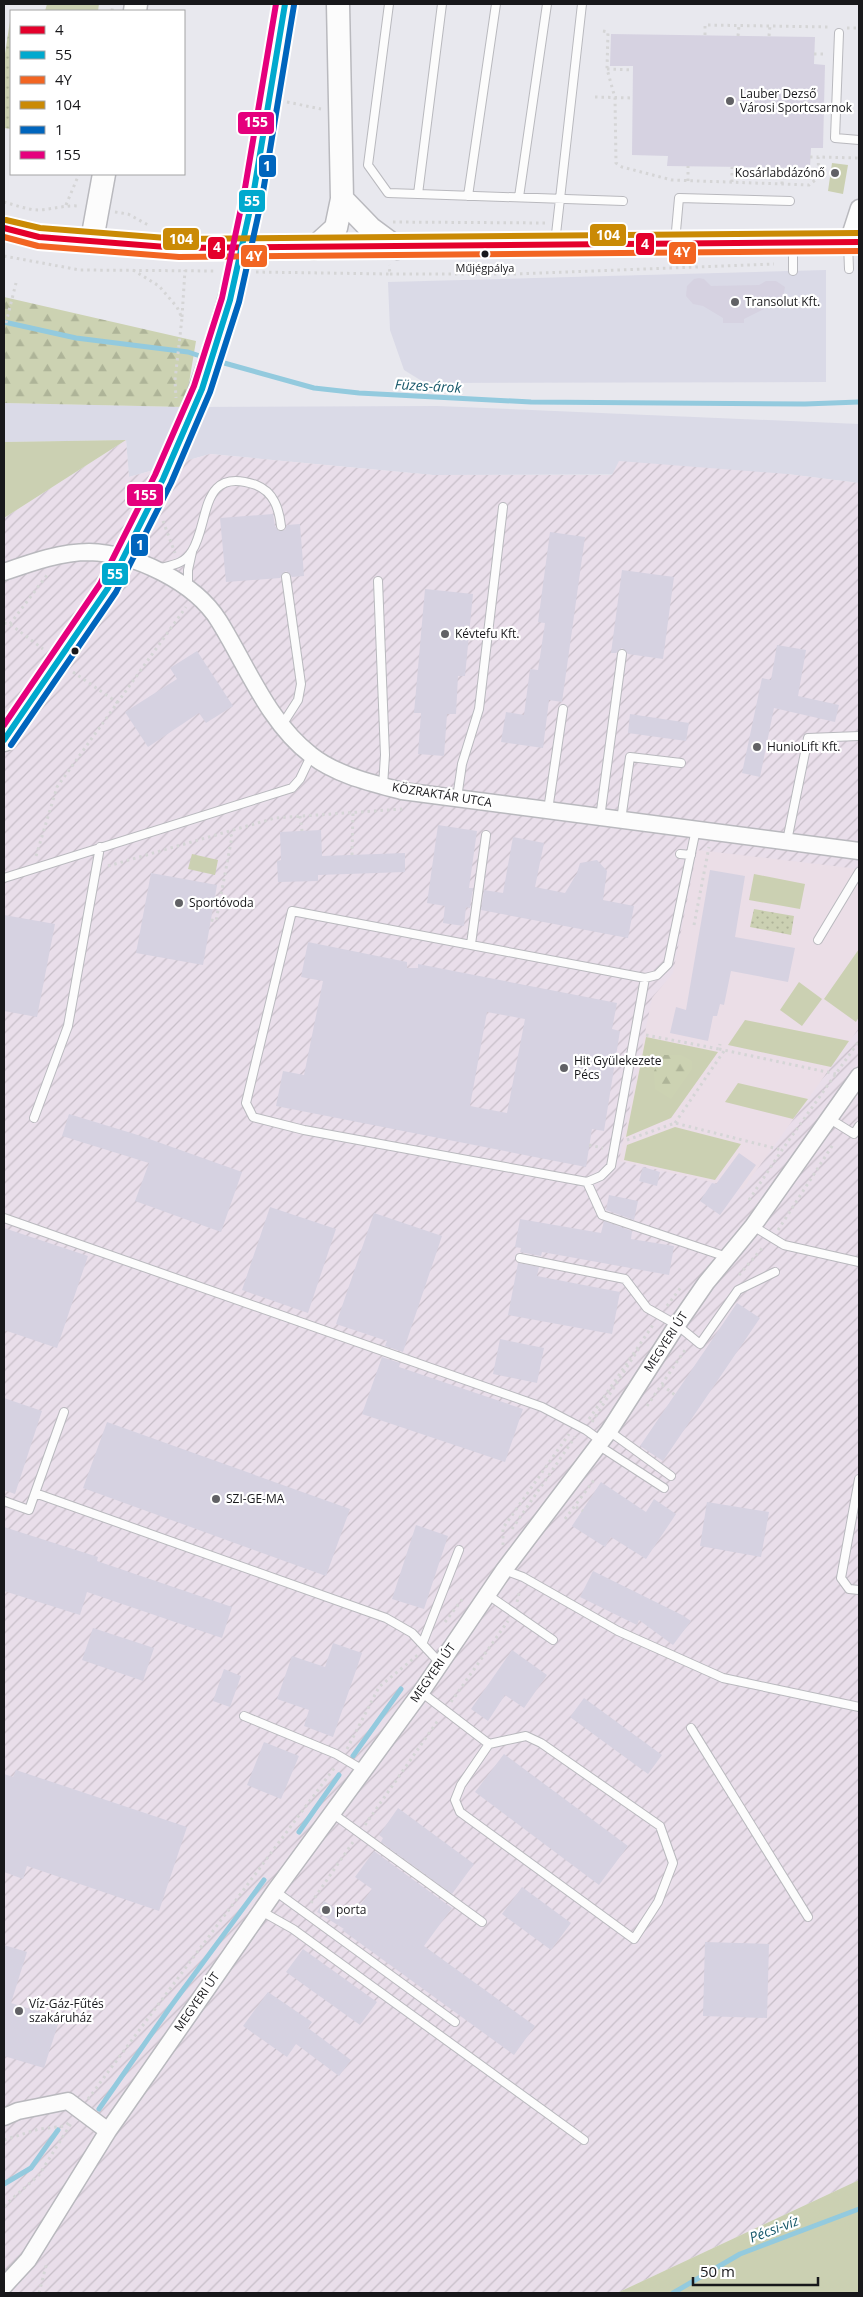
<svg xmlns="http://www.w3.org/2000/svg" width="863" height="2297" font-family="'Open Sans',sans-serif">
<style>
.built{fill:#dadae7}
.industrial{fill:url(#industrial-furrows)}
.education{fill:#ebdee7}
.grass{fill:#cbd0b2}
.forest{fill:url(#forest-firs)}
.park{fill:url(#park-dots)}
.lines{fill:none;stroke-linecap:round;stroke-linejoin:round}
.stream{stroke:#93cade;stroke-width:5}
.building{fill:#d6d2e1;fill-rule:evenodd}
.lane-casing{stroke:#b9b9be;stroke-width:10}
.street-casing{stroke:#b9b9be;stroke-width:19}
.secondary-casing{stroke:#b9b9be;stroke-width:25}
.path{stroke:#d5d5d6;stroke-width:3;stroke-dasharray:2.5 4;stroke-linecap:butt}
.lane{stroke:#fcfcfc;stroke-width:8}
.street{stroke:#fcfcfc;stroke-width:16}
.secondary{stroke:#fcfcfc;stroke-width:22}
.secondary-bridge-casing{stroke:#b9b9be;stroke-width:25;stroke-linecap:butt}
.secondary-bridge{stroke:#fcfcfc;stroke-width:22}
.bus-1-casing{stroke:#fff;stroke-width:10}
.bus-2-casing{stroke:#fff;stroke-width:10}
.bus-3-casing{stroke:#fff;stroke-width:10}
.bus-4-casing{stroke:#fff;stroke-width:10}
.bus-5-casing{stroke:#fff;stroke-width:10}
.bus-6-casing{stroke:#fff;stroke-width:10}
.bus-1{stroke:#e4002b;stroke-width:6}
.bus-2{stroke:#00a9ce;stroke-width:6}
.bus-3{stroke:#f26522;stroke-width:6}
.bus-4{stroke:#ca8a05;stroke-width:6}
.bus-5{stroke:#0065bd;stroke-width:6}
.bus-6{stroke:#e5007d;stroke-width:6}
.poi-dot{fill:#616165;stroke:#fff;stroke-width:2}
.bus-dot{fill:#18181b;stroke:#fff;stroke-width:2}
.labels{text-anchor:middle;stroke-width:4.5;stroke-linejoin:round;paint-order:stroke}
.bus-label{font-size:11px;fill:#18181b;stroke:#fff}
.poi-label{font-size:12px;fill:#18181b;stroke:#fff;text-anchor:start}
.street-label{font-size:12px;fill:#18181b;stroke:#fff}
.water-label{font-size:14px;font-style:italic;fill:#17586a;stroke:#fff}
.line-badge{stroke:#fff;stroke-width:2}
.badge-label{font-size:14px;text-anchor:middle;font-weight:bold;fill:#fff}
</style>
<defs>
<pattern id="industrial-furrows" width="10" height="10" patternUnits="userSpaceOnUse" patternTransform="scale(1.25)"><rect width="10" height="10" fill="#e9deea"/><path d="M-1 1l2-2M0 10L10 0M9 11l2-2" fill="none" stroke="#c7bec8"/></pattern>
<pattern id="forest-firs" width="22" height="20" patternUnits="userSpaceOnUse" patternTransform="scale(1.25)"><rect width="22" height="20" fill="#ccd2b2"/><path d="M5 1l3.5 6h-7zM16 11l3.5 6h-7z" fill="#aeb498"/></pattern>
<pattern id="park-dots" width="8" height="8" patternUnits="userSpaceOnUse" patternTransform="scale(1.25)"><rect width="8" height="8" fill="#cbd0b2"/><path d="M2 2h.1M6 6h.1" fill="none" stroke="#aeb298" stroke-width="1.8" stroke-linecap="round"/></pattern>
</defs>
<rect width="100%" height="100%" fill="#e8e8ee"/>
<!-- built -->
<path class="built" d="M826,270V382L425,383L404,370L390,330L388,282Z
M4,403L185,407L437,406L859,424V483L787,474L433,475L210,454L129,477L126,440L4,442Z"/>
<!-- industrial -->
<path class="industrial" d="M126,440L129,477L210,454L433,475H612L619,461L787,474L859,483V2180L617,2293H4V518Z"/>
<!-- education -->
<path class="education" d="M697,850L859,869V1028L743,1189L619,1161L652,998L673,973Z"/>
<!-- grass -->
<path class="grass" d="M47,4H99L98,11H45Z
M832,163L848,165L843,194L828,191Z
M126,440L4,518V442Z
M192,854L218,860L215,875L188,869Z
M754,874L805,884L800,909L749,900Z
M859,949V1017L856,1022L824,999Z
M799,982L822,999L802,1026L780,1010Z
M745,1020L849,1041L831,1067L728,1045Z
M646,1037L718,1052L671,1118L626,1137Z
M738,1083L808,1099L793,1119L725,1102Z
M675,1127L741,1144L715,1180L624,1160L627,1145Z
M859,2180V2293H617Z"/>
<!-- forest -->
<path class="forest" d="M4,297L196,341L185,407L4,403Z
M664,1055H681L692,1061V1069L671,1099L655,1089L654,1071Z"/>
<!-- park -->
<path class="park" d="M10,21L11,22V129L4,128V60Z
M754,909L794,916L791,935L750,927Z"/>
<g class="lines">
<!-- stream -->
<path class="stream" d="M4,322L76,338L188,352L206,358
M217,361L314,388L359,393L531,402L805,404L859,402
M353,1756L401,1689
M299,1832L339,1775
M99,2109L171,2006L264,1880
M4,2184L31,2168L58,2130
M673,2293L740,2254L859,2209"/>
</g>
<!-- building -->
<path class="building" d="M611,34L815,37L814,64L825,65L823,148H811L810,168L667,166L668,156L632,155L633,66H610Z
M699,278L704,279L711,286L759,285L766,281H776L785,287L783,298L776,306L768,307L744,319V323H723V318L703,306L693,304L686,296L687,286L694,279Z
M273,514L275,526L279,531L285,530L287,525L300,524L304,576L292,577L286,571L280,578L226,582L220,518Z
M550,532L585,537L562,702L549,700L543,748L501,742L506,712L524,715L530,669L538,670L545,623L538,622Z
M622,570L674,577L663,659L628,654L622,648L616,653H611Z
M425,589L473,594L465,676H458L456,714H447L444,756L418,754L421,713H414Z
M777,645L806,650L798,696L839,705L835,722L774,708L760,777L742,773L762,678L771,680Z
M197,651L233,706L206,723L199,713L148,747L125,712L177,679L170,668Z
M630,714L689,723L686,741L628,733Z
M438,825L477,831L469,888H473L470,908L466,907L464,926L443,923L445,906L427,903Z
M321,830L322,856L405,853V872L318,875V881L278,882L277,861L281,860L280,832Z
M513,837L544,843L535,887L565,893L577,873L580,863L597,860L607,871L603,900L634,906L628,938L481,910L484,890L503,893Z
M710,870L745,876L735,937L795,948L788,982L731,971L724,1005L720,1004L717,1016H713L708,1041L670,1033L676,1007L686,1010Z
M151,873L217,885L203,965L136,953Z
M4,915L55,924L37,1017L4,1011Z
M308,942L407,962V968H418V964L617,1003L612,1029L620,1031L604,1131L592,1129L586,1167L276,1106L283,1071L304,1075L323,981L301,977ZM487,1012L525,1019L507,1113L470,1106Z
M69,1114L141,1136L242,1172L221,1232L135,1201L149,1163L62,1136Z
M739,1153L756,1165L720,1215L700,1201L712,1183L716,1184Z
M643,1167L660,1172L657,1186L639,1181Z
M609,1195L638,1201L634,1220L606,1210Z
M270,1207L336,1229L308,1313L242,1290Z
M374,1213L442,1236L403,1352L385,1346L387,1341L336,1324Z
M520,1219L601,1233L604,1221L632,1231L631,1239L674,1246L669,1275L542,1252L541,1256L520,1252L521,1248L515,1247Z
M4,1228L88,1256L57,1348L4,1330Z
M518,1263L539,1267L537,1276L620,1292L612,1334L508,1315Z
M737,1303L760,1318L663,1461L640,1446Z
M500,1339L544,1348L537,1383L493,1374Z
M382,1357L400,1363L399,1367L523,1409L505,1462L362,1414Z
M4,1398L42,1411L15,1494L4,1490Z
M107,1422L350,1509L326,1576L83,1488Z
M601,1482L646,1512L654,1499L676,1514L646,1559L611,1537L605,1547L572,1526Z
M707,1502L769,1512L761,1557L700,1546Z
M416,1525L448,1536L424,1609L392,1599Z
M4,1527L98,1557L97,1561L232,1607L222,1638L87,1592L80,1615L4,1591Z
M593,1571L682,1615L691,1621L673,1645L639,1620L637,1625L580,1597Z
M93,1628L154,1648L143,1681L82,1660Z
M333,1643L362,1653L333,1737L304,1726L309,1710L277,1699L292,1656L325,1667Z
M512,1650L547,1675L524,1708L505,1695L488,1721L471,1709Z
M224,1669L241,1676L230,1707L213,1701Z
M584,1698L662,1755L648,1774L570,1717Z
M264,1742L299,1756L281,1799L247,1785Z
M504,1754L628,1846L599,1885L475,1792Z
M16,1770L187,1827L159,1911L27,1866L23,1879L4,1872V1774L13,1777Z
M398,1808L474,1864L452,1894L381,1842L383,1838L379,1835Z
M374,1851L452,1908L424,1946L535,2026L514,2055L342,1930L344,1929L317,1912L324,1901L351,1918L372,1889L355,1877Z
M522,1887L571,1923L551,1950L502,1914Z
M705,1942L769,1944L767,2018L703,2016Z
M4,1945L27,1952L11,2003L60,2018L44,2068L4,2056Z
M303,1949L377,2002L360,2025L286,1972Z
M268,1992L312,2022L308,2028L351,2060L339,2076L296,2044L287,2057L243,2026Z"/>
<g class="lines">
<!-- lane casing -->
<g class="lane-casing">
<path id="lane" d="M389,4L368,165L388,193L418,194
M442,4L418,194L623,201
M839,33L835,138L859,140
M468,196L496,4
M519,197L547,4
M675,242L679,198L790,201
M555,243L582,4
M848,243L849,269
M793,245V271
M160,568C173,565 184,564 192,551C210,523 199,465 256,485C274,492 279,509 281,526
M378,581L385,755L383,786
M188,588V570L192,552
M282,725L298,700L301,684L286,577
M457,798L462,764L479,709L503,507
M548,810L563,709
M600,818L622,654
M621,820L630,757L681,763
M787,841L808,738L859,736
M680,854L691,855
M4,878L292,788L300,779L311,756
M818,940L859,872
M471,944L486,835
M645,978L611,1166L601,1176L587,1182L304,1130L253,1117L246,1103L292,911L645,978L657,975L668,964L696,829
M34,1118L68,1026L100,847
M830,1119L854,1134L859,1126
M587,1182L602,1215L727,1257
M4,1218L542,1407L586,1430L601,1441
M753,1226L784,1245L859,1262
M520,1258L625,1279L647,1308L677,1325L700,1344L738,1290L775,1272
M64,1412L35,1493L386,1618L412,1633L440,1663
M609,1431L671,1476
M598,1445L664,1488
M859,1479L841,1578L849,1589L859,1590
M4,1501L29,1510L35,1493
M504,1570L523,1577L618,1631L723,1678L859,1707
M488,1595L553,1640
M423,1642L459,1550
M421,1692L489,1744L461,1785L455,1800L460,1812L634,1939L658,1902L673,1863L660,1826L541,1743L526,1736L489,1744
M244,1716L336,1754L363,1770
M691,1728L808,1917
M332,1813L482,1922
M275,1891L455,2022
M261,1911L293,1929L584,2140"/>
</g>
<!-- street casing -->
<g class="street-casing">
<path id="street" d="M848,242L859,208
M4,572C30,563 60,552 89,552C134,553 195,582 219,621C247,666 268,722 311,755C336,775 372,783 402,791L859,851
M4,2117L18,2111L68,2101L108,2131
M4,2286L28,2260L108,2131L275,1891L421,1692L504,1570L609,1431L677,1325L706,1283L753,1226L859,1076"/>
</g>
<!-- secondary casing -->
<g class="secondary-casing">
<path id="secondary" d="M135,11L136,4
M257,174L285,4
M342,199L370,228L397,248
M4,228L39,237L179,248L859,242
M92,240L104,174
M314,248L336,228L342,199L338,4
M4,740L87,619"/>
</g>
<!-- path -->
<path class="path" d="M112,11L113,4
M847,28H859
M603,31L608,32L607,69L615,98L616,163L622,167L672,180L809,185L819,177L818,157L859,158
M705,35V25L831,27
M738,36L739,25
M769,36L770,26
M814,54H826
M607,69L633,70
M595,97L634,98
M287,102L321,109
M810,157H818
M688,181V166
M732,182V167
M782,184V168
M4,202C15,205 28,210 39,210C53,209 65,205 79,206
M66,205L79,174
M115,212L128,214L150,226
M393,222L547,223
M4,256L80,270L217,271
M133,270L159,286L177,307L182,318L175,380L176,398
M256,272L390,274L389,265
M390,274H515L774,264
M182,317L185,270
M6,323L16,283
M163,521L175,553
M4,623L10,624L43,649
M10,624L47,575
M73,672L118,703
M300,816L302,831
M352,855L353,812
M36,856L57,787L186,607
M108,866L275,818L402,809
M211,920L216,921L232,837L229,831
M694,925L709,847
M646,1035L719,1049L720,1044
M719,1049L836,1074
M675,1123L724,1051
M627,1140L675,1123L782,1150
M589,1145L603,1148
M749,1200L782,1150L859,1041
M778,1230L834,1143
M739,1275L764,1246
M667,1306L681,1287
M662,1385L675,1395
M647,1406L687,1347
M589,1419L653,1325
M592,1422L641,1345
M576,1507L583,1511
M565,1519L594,1480
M512,1529L575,1437
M503,1545V1528L569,1434
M517,1602L520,1589
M445,1622L464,1597
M451,1702L508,1621
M347,1749L379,1687L419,1654
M365,1825L439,1719
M311,1903L353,1842
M88,2099L335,1767
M4,2140L39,2129L65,2126L70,2121
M4,2206L39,2175L72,2122
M39,2293L47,2262"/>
<!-- lane -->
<use href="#lane" class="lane"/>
<!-- street -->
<use href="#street" class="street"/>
<!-- secondary -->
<use href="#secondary" class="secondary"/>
<!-- secondary-bridge casing -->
<g class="secondary-bridge-casing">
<path id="secondary-bridge" d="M87,619C108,588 124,556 141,523C199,410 236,299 257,174"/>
</g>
<!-- secondary-bridge -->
<use href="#secondary-bridge" class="secondary-bridge"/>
<!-- bus-1 casing -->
<g class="bus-1-casing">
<path id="bus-1" d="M4,228L39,237L179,248L859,242"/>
</g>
<!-- bus-2 casing -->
<g class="bus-2-casing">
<path id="bus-2" d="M4,740L108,588L163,479L202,389L230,300L253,196L285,4"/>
</g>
<!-- bus-3 casing -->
<g class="bus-3-casing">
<path id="bus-3" d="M4,237L38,246L179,257L859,251"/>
</g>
<!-- bus-4 casing -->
<g class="bus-4-casing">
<path id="bus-4" d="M6,220L40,228L179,239L859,233"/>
</g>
<!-- bus-5 casing -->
<g class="bus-5-casing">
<path id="bus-5" d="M11,745L116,592L171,483L210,392L239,302L262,198L294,5"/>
</g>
<!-- bus-6 casing -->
<g class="bus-6-casing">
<path id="bus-6" d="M4,725L100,584L155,475L194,386L222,298L244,194L276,4"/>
</g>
<!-- bus-1 -->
<use href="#bus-1" class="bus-1"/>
<!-- bus-2 -->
<use href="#bus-2" class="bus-2"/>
<!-- bus-3 -->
<use href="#bus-3" class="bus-3"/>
<!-- bus-4 -->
<use href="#bus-4" class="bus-4"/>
<!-- bus-5 -->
<use href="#bus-5" class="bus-5"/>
<!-- bus-6 -->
<use href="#bus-6" class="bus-6"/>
</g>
<!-- markers -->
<g class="poi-dot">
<circle cx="730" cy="101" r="5"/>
<circle cx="835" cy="173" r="5"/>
<circle cx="735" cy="302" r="5"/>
<circle cx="445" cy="634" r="5"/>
<circle cx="757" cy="747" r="5"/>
<circle cx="179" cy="903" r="5"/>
<circle cx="564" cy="1068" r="5"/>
<circle cx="216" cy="1499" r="5"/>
<circle cx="326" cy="1910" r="5"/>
<circle cx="19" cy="2011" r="5"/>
</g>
<g class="bus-dot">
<circle cx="485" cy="254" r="4.5"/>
<circle cx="75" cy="651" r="4.5"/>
</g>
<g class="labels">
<!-- bus labels -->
<g class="bus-label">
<text x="485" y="272">Műjégpálya</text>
</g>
<!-- poi labels -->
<g class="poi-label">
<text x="740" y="98">Lauber Dezső<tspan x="740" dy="14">Városi Sportcsarnok</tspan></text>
<text x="825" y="177" text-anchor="end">Kosárlabdázónő</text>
<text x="745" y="306">Transolut Kft.</text>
<text x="455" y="638">Kévtefu Kft.</text>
<text x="767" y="751">HunioLift Kft.</text>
<text x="189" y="907">Sportóvoda</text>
<text x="574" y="1065">Hit Gyülekezete<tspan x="574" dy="14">Pécs</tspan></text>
<text x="226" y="1503">SZI-GE-MA</text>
<text x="336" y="1914">porta</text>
<text x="29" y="2008">Víz-Gáz-Fűtés<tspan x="29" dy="14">szakáruház</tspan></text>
</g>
<!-- street labels -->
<g class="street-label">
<text transform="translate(442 795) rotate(9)" y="4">KÖZRAKTÁR UTCA</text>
<text transform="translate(666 1342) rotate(-57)" y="4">MEGYERI ÚT</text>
<text transform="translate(433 1673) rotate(-55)" y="4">MEGYERI ÚT</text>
<text transform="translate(197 2002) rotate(-55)" y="4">MEGYERI ÚT</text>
</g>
<!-- water labels -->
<g class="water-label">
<text transform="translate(428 386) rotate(3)" y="5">Füzes-árok</text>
<text transform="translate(774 2229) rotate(-21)" y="5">Pécsi-víz</text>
</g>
</g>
<g class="line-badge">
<rect x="237" y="111" width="38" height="24" rx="5" fill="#e5007d"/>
<rect x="258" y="154" width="19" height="24" rx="5" fill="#0065bd"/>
<rect x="238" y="189" width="28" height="24" rx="5" fill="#00a9ce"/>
<rect x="589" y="223" width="38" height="24" rx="5" fill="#ca8a05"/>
<rect x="162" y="227" width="38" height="24" rx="5" fill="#ca8a05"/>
<rect x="635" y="232" width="20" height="24" rx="5" fill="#e4002b"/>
<rect x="207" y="236" width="19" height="24" rx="5" fill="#e4002b"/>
<rect x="668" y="241" width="29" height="24" rx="5" fill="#f26522"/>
<rect x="240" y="244" width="28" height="24" rx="5" fill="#f26522"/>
<rect x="126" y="483" width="38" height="24" rx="5" fill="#e5007d"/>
<rect x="130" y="533" width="19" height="24" rx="5" fill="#0065bd"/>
<rect x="101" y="562" width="28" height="24" rx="5" fill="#00a9ce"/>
</g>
<g class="badge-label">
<text x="256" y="127">155</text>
<text x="267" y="171">1</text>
<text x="252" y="206">55</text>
<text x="608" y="240">104</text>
<text x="181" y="244">104</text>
<text x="645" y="249">4</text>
<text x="217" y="252">4</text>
<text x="682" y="257">4Y</text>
<text x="254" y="261">4Y</text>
<text x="145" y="500">155</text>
<text x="140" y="550">1</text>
<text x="115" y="579">55</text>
</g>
<!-- border -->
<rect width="863" height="2297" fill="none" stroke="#18181b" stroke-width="10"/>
<!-- legend -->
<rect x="10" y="10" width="175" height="165" fill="#ffffff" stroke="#a3a3a4"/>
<rect x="20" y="26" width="25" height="8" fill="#e4002b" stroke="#a3a3a4"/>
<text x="55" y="35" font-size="15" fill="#18181b">4</text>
<rect x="20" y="51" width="25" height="8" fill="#00a9ce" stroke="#a3a3a4"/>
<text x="55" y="60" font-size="15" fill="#18181b">55</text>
<rect x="20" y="76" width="25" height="8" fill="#f26522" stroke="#a3a3a4"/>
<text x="55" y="85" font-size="15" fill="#18181b">4Y</text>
<rect x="20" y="101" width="25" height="8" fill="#ca8a05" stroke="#a3a3a4"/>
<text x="55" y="110" font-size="15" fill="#18181b">104</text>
<rect x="20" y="126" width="25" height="8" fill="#0065bd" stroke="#a3a3a4"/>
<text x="55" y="135" font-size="15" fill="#18181b">1</text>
<rect x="20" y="151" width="25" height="8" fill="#e5007d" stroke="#a3a3a4"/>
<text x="55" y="160" font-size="15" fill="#18181b">155</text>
<!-- scale -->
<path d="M693 2277v8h125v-8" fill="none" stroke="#18181b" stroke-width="2.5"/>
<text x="700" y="2277" font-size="15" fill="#18181b" stroke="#ffffff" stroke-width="4" paint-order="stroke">50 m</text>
</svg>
